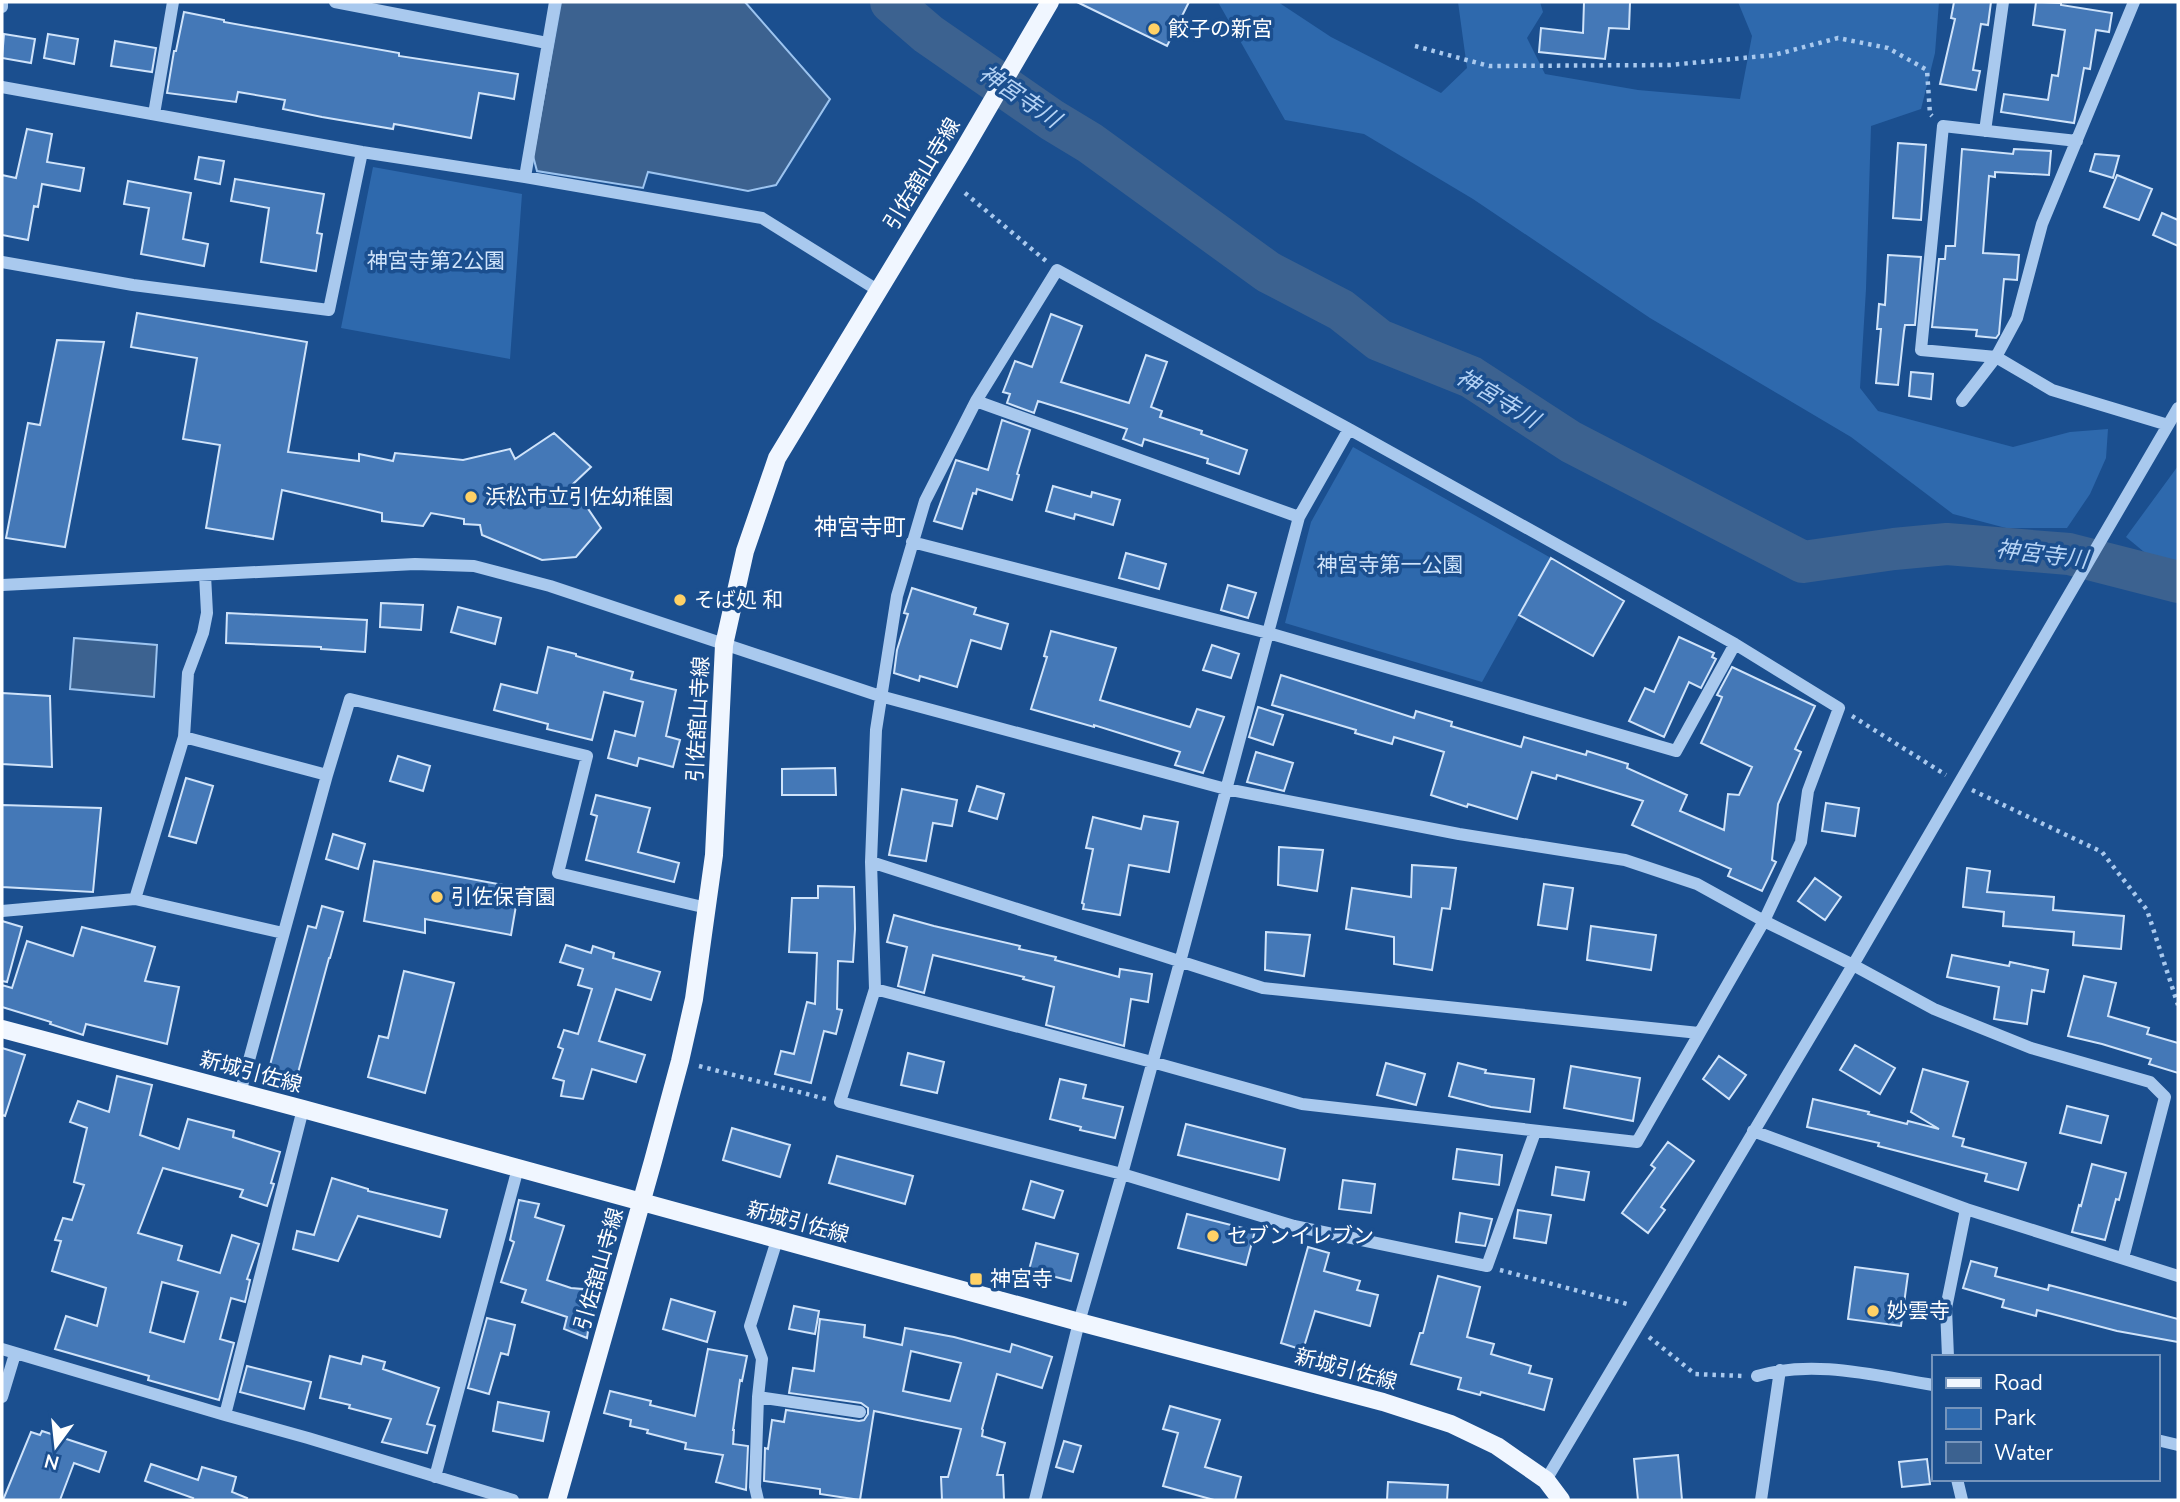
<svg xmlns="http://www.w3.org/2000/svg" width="2180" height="1502" font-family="'Nunito Sans','Noto Sans JP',sans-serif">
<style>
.green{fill:#2e69ad}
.water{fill:#3c6290;stroke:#9cc4f0;stroke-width:2}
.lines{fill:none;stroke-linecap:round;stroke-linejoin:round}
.river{stroke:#3c6290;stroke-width:42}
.building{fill:#4478b7;stroke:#cfe3fa;stroke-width:2;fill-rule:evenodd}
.path{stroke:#a9c9ee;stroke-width:4.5;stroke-dasharray:3.5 5;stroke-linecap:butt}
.minor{stroke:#a9c9ee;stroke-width:12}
.major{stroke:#f0f6ff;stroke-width:18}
.poi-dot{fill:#ffd166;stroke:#1b4f8f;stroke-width:2.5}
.labels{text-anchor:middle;stroke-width:7;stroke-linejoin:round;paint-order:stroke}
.poi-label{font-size:21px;fill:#fff;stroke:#1b4f8f;text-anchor:start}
.street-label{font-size:21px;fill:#fff;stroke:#1b4f8f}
.park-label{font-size:21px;fill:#cfe3fa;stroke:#1b4f8f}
.water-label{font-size:23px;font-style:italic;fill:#b5d3f5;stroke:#1b4f8f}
.neighbourhood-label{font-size:23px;fill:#fff;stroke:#1b4f8f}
</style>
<rect width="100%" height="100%" fill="#1b4f8f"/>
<!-- green -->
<path class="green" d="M1218,2H1278L1331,37L1441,93L1467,68L1458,2H1540L1543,12L1527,38L1545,74L1638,90L1740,99L1752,36L1738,2H1939L1935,53L1921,109L1871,126L1866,289L1860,388L1878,411L2013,447L2070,432L2108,429L2106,458L2090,494L2067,528H2006L1953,514L1851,437L1650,318L1473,199L1364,134L1285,120Z
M373,167L522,194L510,359L341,328Z
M1353,447L1551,558L1482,682L1285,623L1311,522Z
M2178,466V580L2126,537Z"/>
<!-- water -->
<path class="water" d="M561,2H745L830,99L776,185L748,191L648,172L643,188L537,171L533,156Z
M74,638L157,645L154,697L70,689Z"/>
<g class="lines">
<!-- river -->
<path class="river" d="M891,2L928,34L1052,120L1090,143L1268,272L1341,310L1379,340L1471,377L1571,442L1803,562L1894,549L1947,544L2069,554L2178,582"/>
</g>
<!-- building -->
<path class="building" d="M1077,2H1189L1167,46Z
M1584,2H1630L1629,29L1609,28L1605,59L1539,52L1541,28L1583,33Z
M1954,2H1991L1988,25L1981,24L1973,70L1980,71L1976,90L1940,84L1955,19L1951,18Z
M2036,2L2061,3V5L2112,13L2109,32L2096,30L2090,69L2084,68L2074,123L2001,112L2004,94L2048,100L2052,75L2058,76L2065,30L2033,25Z
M184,12L224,20V22L399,53V56L518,74L514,99L479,93L471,138L394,124L393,129L322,117L283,109L285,100L238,92L236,102L167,93L174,51H176Z
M4,34L35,39L31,63L2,58Z
M48,34L78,39L74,64L44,58Z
M115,41L156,48L152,72L111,66Z
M27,129L52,134L47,162L84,168L80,191L42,184L38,207L34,206L28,240L2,235V175L16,178Z
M1898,143L1926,145L1921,220L1893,218Z
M1962,149L2013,154L2014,149L2051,151L2049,175L1995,172V177L1989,176L1983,253L2019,255L2017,280L2004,279L1999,334L1996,338L1976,336L1977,330L1932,327L1939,259H1945L1946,246H1955Z
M2095,154L2119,156L2113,178L2090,171Z
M199,157L224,161L220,184L195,179Z
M2117,175L2152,189L2139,220L2104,207Z
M235,179L324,194L317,233L322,234L316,271L261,262L269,208L231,201Z
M128,181L191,193L183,239L208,244L204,266L141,254L149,208L124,204Z
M2162,213L2178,220V246L2153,235Z
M1888,255L1921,257L1915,325H1905L1904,331L1898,385L1876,383L1881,329H1877L1879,304L1885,305Z
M137,313L307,342L288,452L359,461V454L393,461L395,453L463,460L510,449L515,459L554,433L591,467L572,485L601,528L576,557L542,560L482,535L480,525L464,524V519L431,513L423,526L382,521V513L282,490L273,539L206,528L220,445L183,439L197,358L131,347Z
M1051,314L1082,326L1061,382L1129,403L1146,355L1167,362L1151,407L1162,411L1160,417L1202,431L1201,434L1247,450L1239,474L1207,463L1208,459L1144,439L1142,446L1123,439L1127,429L1077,413L1038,401L1034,413L1007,403L1010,394L1003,392L1015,361L1032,367Z
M57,340L104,342L65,547L6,538L28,423L40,425Z
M1911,372L1933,374L1931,399L1909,396Z
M1002,420L1030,430L1017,474L1019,475L1012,500L977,489L976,494L973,493L962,529L934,521L956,460L988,470Z
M1053,486L1091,497L1092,492L1120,500L1113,525L1075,514L1074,519L1046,511Z
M1126,553L1166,564L1159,589L1119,578Z
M1551,558L1624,601L1593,656L1519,615Z
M1228,585L1256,593L1248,618L1221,610Z
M912,588L976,608L974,614L1008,624L1001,649L971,640L957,687L920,676L919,681L894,673L897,650L908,614L904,613Z
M381,603L423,605L421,630L380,627Z
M458,607L501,618L495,644L451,632Z
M227,613L367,620L365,652L321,649V647L226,643Z
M1051,631L1116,648L1100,700L1190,727L1197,709L1224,717L1203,773L1175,765L1180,752L1094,725V727L1031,709L1047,657L1044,656Z
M1679,637L1714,653L1712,657L1716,659L1701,688L1689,682L1664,737L1629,721L1645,688L1654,692Z
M1212,645L1239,654L1231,678L1203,670Z
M548,647L576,654V656L633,672L631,679L676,690L666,736L680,740L673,767L639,758L637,766L608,758L615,731L635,736L643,702L604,692L592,740L547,729L548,724L494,710L501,684L537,693Z
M1732,667L1815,706L1795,749L1801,752L1778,804L1772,860L1776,862L1762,891L1728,876L1731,869L1632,825L1643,801L1557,775L1556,779L1532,772L1517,819L1468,804L1467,807L1431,795L1444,752L1394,737L1392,744L1355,733L1356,730L1272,705L1281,675L1414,718L1416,711L1452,722L1451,726L1521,747L1524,737L1586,755L1587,751L1628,764L1627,768L1687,795L1680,811L1724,830L1728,794L1739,795L1752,767L1701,743L1720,702L1722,697L1717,695Z
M2,693L50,696L52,767L2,764Z
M1258,707L1283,715L1273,745L1249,737Z
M1256,752L1293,763L1284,791L1247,782Z
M398,756L430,766L423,791L390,781Z
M835,768L836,795H782V769Z
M186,778L213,786L196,843L169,836Z
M977,786L1004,794L997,819L969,811Z
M902,789L957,800L952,826L933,823L926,861L889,855Z
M596,795L650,808L638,852L679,863L674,882L586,860L597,816L591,814Z
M1826,803L1859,808L1855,836L1822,831Z
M2,805L101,808L93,892L2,887Z
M1144,816L1178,822L1169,872L1129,865L1120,915L1083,909L1084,904L1082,903L1093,849L1086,848L1093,817L1141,829Z
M333,834L365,844L358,869L326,859Z
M1279,847L1323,850L1317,891L1278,885Z
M374,861L519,888L511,935L425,919V933L364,921Z
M1412,865L1456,868L1450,909L1442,908L1432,970L1394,964V937L1346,929L1352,888L1411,897Z
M1967,868L1990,871L1987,892L2054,897L2053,910L2124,916L2121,949L2073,945L2074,932L2003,926L2004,912L1963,907Z
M1815,878L1841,897L1825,920L1798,901Z
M1544,884L1573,888L1567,929L1538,925Z
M818,886L854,887L855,929L853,962L838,961L837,1009L842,1010L836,1034L824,1031L811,1083L775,1074L781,1051L794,1054L807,1002L815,1004L817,953L789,952L792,898H818Z
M322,906L343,912L330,958H329L295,1084L267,1076L308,926L316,928Z
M894,915L934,926L1020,946L1019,949L1056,957L1055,960L1119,977L1120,969L1152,974L1148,1002L1131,999L1124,1046L1046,1025L1054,987L1023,979L1024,977L933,955L924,993L898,986L907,947L887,942Z
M2,921L22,927L7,982L2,981Z
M1591,926L1656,935L1651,970L1587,960Z
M82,927L155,947L145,981L179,987L167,1044L86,1024L83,1035L50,1024L51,1022L2,1007V985L12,988L27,941L73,956Z
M1266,932L1310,935L1304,976L1265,970Z
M566,945L591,953L593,946L614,953L613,958L660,972L651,1000L616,989L599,1041L645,1055L636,1082L592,1069L583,1099L561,1096L564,1081L553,1078L563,1049L558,1047L564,1030L578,1034L592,989L578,985L583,969L560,962Z
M1952,955L2009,966L2010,962L2048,970L2044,992L2032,990L2027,1024L1994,1019L1999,987L1947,977Z
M404,971L454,983L425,1093L368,1077L379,1036L388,1038Z
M2084,976L2116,983L2108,1016L2149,1028L2147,1034L2178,1043V1073L2149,1064L2151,1059L2102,1044L2068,1036Z
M1855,1045L1895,1068L1880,1094L1840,1070Z
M2,1048L25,1055L5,1116L2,1115Z
M908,1053L944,1062L937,1093L901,1085Z
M1719,1056L1746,1075L1729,1099L1703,1079Z
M1386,1063L1425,1074L1416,1105L1377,1095Z
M1458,1063L1486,1070L1485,1073L1534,1079L1530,1112L1491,1107L1449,1096Z
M1571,1066L1640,1078L1633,1121L1564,1108Z
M1923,1069L1968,1082L1953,1136L1964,1139L1962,1146L2026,1163L2018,1190L1985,1181L1987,1174L1878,1146L1879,1143L1807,1127L1813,1099L1869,1112L1868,1114L1907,1124L1908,1121L1939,1129L1911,1112Z
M117,1076L152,1085L140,1135L179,1149L188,1119L234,1131L233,1137L280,1152L271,1183L274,1184L267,1206L240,1197L243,1190L163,1168L138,1233L182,1246L178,1260L220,1273L232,1235L259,1244L247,1279L250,1280L245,1302L231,1298L220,1339L234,1343L219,1400L148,1380L149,1376L55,1349L66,1316L97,1326L106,1288L52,1271L61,1241L55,1240L63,1218L72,1220L84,1185L74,1182L87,1128L70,1122L78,1101L109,1112ZM162,1282L198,1292L184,1342L150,1332Z
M1060,1079L1086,1085L1083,1098L1123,1107L1115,1138L1080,1130L1081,1127L1050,1119Z
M2067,1106L2108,1116L2101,1143L2060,1133Z
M1186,1124L1285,1149L1279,1180L1178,1155Z
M732,1128L790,1145L780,1177L723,1160Z
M1668,1142L1694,1161L1661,1207L1665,1210L1648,1233L1622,1213L1655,1168L1651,1165Z
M1457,1149L1502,1155L1499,1185L1453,1179Z
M837,1156L913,1176L905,1204L829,1183Z
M2092,1164L2126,1173L2119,1200L2116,1199L2105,1240L2072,1232L2079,1205L2081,1206Z
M1556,1167L1589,1172L1584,1200L1552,1195Z
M332,1178L368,1189V1191L447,1210L440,1237L358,1216L338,1261L293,1249L297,1231L314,1235Z
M1343,1180L1375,1184L1371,1213L1339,1209Z
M1031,1181L1063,1191L1054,1218L1023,1209Z
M519,1200L539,1204L535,1217L564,1226L547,1280L571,1288L594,1290L587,1338L564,1329L567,1317L522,1302L526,1290L501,1282L514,1242L510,1240Z
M1518,1210L1551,1215L1546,1243L1514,1238Z
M1460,1213L1492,1219L1485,1246L1456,1242Z
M1187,1214L1255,1231L1246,1265L1178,1248Z
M1036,1243L1078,1254L1071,1281L1029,1270Z
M1308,1247L1329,1253L1324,1271L1360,1281L1357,1290L1378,1295L1370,1326L1315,1311L1303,1350L1281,1343Z
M1971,1261L1997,1268L1995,1276L2048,1290L2049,1285L2178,1319V1342L2117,1331L2037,1310L2036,1316L2002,1307L2004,1300L1963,1288Z
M1855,1267L1908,1274L1901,1326L1848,1319Z
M1438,1276L1480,1287L1467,1337L1494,1344L1491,1354L1531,1366L1529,1373L1552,1379L1544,1410L1481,1392L1480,1395L1458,1389L1461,1378L1411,1364L1420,1333H1423Z
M671,1299L715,1312L707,1342L663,1329Z
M794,1306L819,1311L815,1334L789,1329Z
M487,1318L515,1325L508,1355L501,1353L489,1394L468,1388Z
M820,1319L865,1325L864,1337L902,1345L905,1328L954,1337L1010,1352L1012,1344L1052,1357L1042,1388L997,1374L982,1429L983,1430L982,1436L1005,1443L997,1475H1003L1004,1500H942L941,1477H948L961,1429L874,1411L860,1500L820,1494V1489L764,1481L765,1448L768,1449L772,1420L784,1422L786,1410L859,1421L864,1420L868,1414V1408L861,1403L789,1393L793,1368L814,1371ZM911,1351L961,1363L950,1401L903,1391Z
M708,1349L747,1356L742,1381L740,1380L733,1430H734L733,1444L748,1446L746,1490L716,1482L723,1455L685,1449L686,1443L647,1433L648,1430L630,1426L631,1420L604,1413L610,1391L651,1401L650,1405L695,1416Z
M330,1356L361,1364L363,1356L385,1362L383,1369L439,1388L427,1424L435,1426L427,1453L382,1442L391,1419L349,1408L350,1405L320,1398Z
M247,1366L311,1382L304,1409L240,1392Z
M498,1402L549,1412L543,1441L493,1431Z
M1170,1406L1220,1420L1205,1467L1241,1477L1235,1500H1214L1163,1486L1178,1433L1163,1429Z
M42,1431L106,1452L99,1472L74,1463L60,1500H3L31,1432L40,1435Z
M1064,1441L1081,1446L1073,1472L1056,1467Z
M1678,1455L1682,1500H1638L1634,1459Z
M1927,1459L1930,1484L1902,1487L1899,1462Z
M151,1464L198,1480L202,1467L236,1477L232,1492L247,1498L246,1500H192L193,1498L145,1481Z
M1388,1482L1448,1485L1447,1500H1387Z"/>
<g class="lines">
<!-- path -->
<path class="path" d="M1415,46L1489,66L1670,65L1774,55L1838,38L1888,48L1927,70L1930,114L1932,116
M965,193L1046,261
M1852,716L1946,775
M1972,790L2102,852L2147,910L2178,1005
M699,1066L826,1099
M1500,1270L1631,1305
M1649,1337L1695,1374L1742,1376"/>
<!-- minor -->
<path class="minor" d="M2,2V7
M335,2L547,43
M2,87L362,152L525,177L762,218L879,291
M154,114L173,2
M1985,131L2003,2
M2077,141L1943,126L1921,350L1996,357L2052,390L2168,425
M525,177L555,2
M2,262L133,285L329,310L362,152
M976,401L1299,517
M1962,401L1996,357L2017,318L2042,224L2134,2
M912,542L1268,633L1676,751L1735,644
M2,585L415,564L474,566L550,586L880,696L1226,789L1459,834L1625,860L1697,884L1764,921L1853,965L1934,1009L2031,1048L2150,1082L2165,1097L2123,1258
M184,737L327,775L240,1093
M327,775L350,699L587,756L558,873L707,908
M871,862L1263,988L1699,1033
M135,899L184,737L188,673L203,633L207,613L205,575
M2,911L135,899L283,933
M875,989L1152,1062L1302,1104L1637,1142L1764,921L1801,842L1808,791L1839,708L1735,644L1349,429L1057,270L976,401L925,501L897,596L876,730L871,862L875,989L840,1102L1122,1174L1294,1226L1487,1266L1535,1132
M1753,1131L1966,1209L1946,1308L1948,1357
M1966,1209L2178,1276
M777,1240L750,1326L762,1359L758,1397L860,1412
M2,1349L225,1415L308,1438L513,1500
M1757,1376C1814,1359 1876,1376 1933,1385
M2,1397L15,1354
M758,1397L755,1487L758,1500
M225,1415L303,1109
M2157,1440L2178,1445
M435,1477L518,1168
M1957,1479L1962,1500
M1546,1480L1853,965L2178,408
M1035,1500L1079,1322L1122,1174L1180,962L1299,517L1349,429
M1761,1500L1780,1370"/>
<!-- major -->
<path class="major" d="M2,1029L303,1109L1079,1322L1383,1402L1451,1424L1497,1446L1546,1480L1561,1500
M557,1500L653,1161L680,1061L694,999L714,855L724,645L745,551L777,458L960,156L1050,2"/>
</g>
<!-- markers -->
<g class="poi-dot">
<circle cx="1154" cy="29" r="7"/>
<circle cx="471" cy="497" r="7"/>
<circle cx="680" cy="600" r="7"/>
<circle cx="437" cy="897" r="7"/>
<circle cx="1213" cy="1236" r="7"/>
<rect x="969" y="1272" width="14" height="14" rx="3.5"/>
<circle cx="1873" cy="1311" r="7"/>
</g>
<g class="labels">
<!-- poi labels -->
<g class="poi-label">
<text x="1168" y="36">餃子の新宮</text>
<text x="485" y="504">浜松市立引佐幼稚園</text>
<text x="694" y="607">そば処 和</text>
<text x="451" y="904">引佐保育園</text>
<text x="1227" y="1243">セブンイレブン</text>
<text x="990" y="1286">神宮寺</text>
<text x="1887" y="1318">妙雲寺</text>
</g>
<!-- street labels -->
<g class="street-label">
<text transform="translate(922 174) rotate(-59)" y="7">引佐舘山寺線</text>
<text transform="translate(698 719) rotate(-87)" y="7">引佐舘山寺線</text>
<text transform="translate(251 1072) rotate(15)" y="7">新城引佐線</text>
<text transform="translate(798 1222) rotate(15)" y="7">新城引佐線</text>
<text transform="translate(599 1269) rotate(-74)" y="7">引佐舘山寺線</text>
<text transform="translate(1346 1369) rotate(15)" y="7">新城引佐線</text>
</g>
<!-- park labels -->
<g class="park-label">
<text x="436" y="268">神宮寺第2公園</text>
<text x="1390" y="572">神宮寺第一公園</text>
</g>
<!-- water labels -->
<g class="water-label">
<text transform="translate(1020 96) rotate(34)" y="8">神宮寺川</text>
<text transform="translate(1498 398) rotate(31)" y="8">神宮寺川</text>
<text transform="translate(2042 554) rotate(7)" y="8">神宮寺川</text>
</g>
<!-- neighbourhood labels -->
<g class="neighbourhood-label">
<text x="860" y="535">神宮寺町</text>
</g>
</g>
<!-- border -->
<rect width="2180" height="1502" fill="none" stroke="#ffffff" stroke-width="7"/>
<!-- legend -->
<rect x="1932" y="1355" width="228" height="126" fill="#1b4f8f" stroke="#7695bc" stroke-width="2"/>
<rect x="1946" y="1378" width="35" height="10" fill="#f0f6ff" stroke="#7695bc" stroke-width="2"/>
<text x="1994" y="1390" font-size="21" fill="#ffffff">Road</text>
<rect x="1946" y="1408" width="35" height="21" fill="#2e69ad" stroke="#7695bc" stroke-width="2"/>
<text x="1994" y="1425" font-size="21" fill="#ffffff">Park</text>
<rect x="1946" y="1442" width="35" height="21" fill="#3c6290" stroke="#7695bc" stroke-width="2"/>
<text x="1994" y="1460" font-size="21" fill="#ffffff">Water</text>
<!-- north arrow -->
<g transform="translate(56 1446) rotate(195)" stroke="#1b4f8f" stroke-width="5" paint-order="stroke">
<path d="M0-5L12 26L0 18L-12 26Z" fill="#ffffff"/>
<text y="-10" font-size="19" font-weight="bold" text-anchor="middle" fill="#ffffff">N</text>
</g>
</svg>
